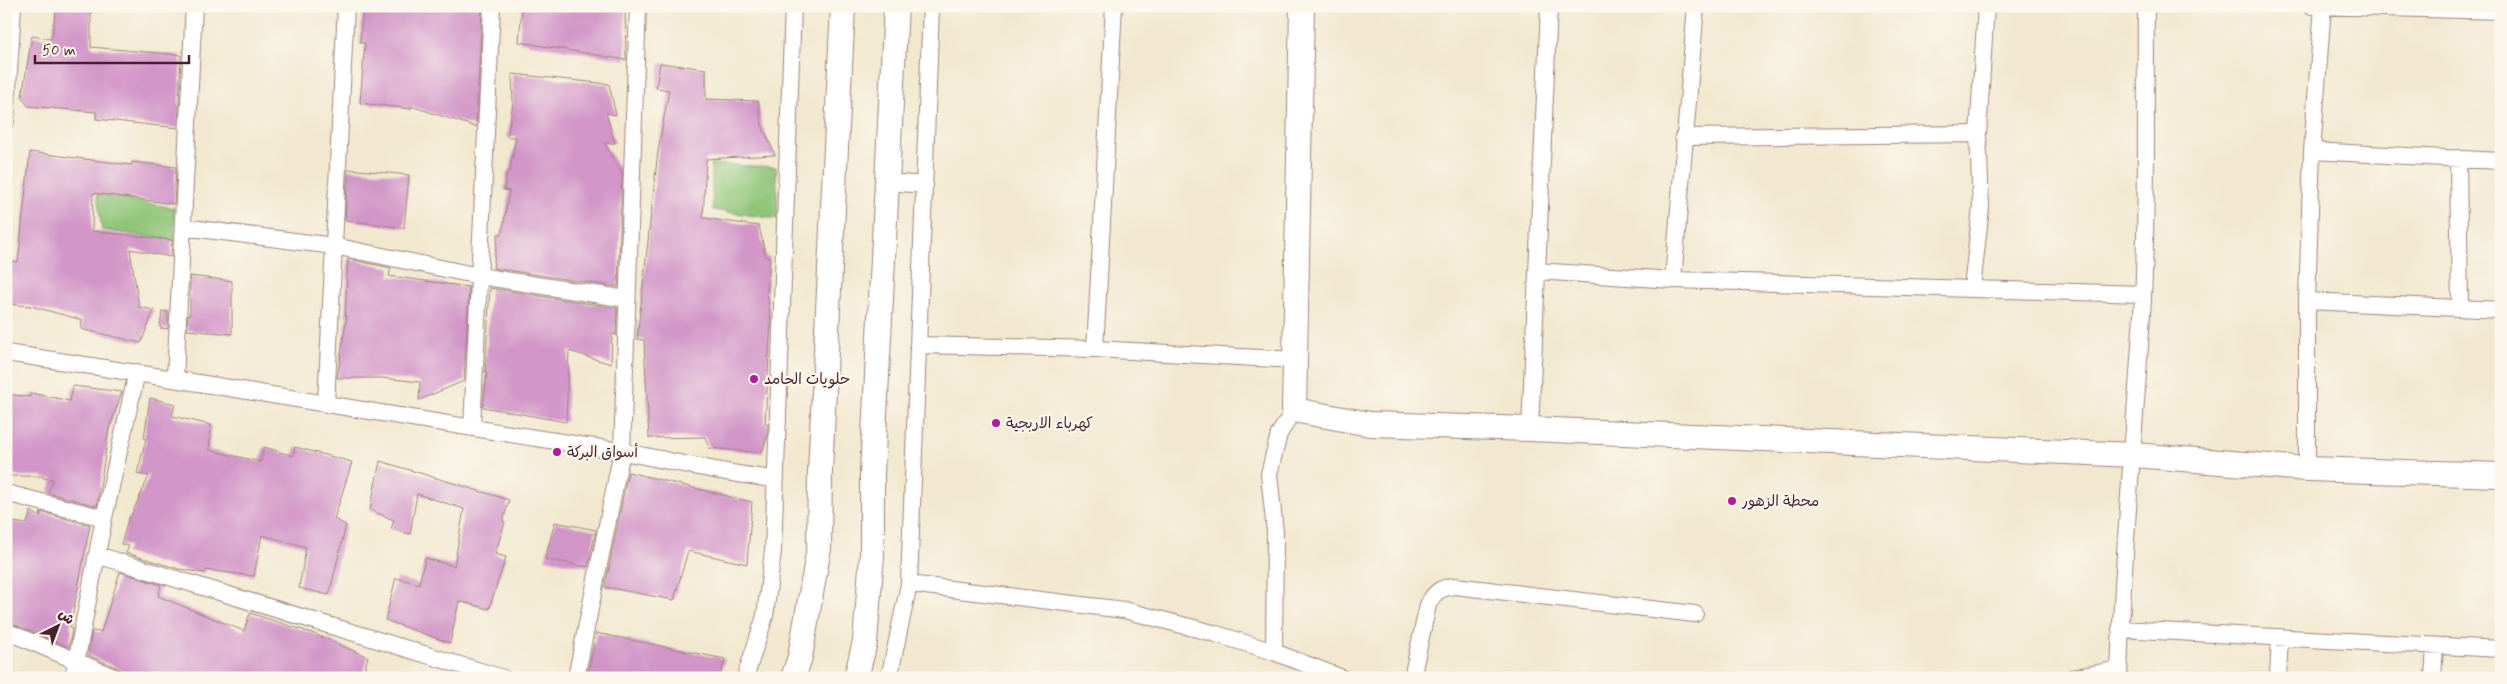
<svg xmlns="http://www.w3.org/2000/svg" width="2507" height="684" font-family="Mynerve,'Playpen Sans Arabic',sans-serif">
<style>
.green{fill:#8fc578;stroke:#6c7252}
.building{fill:#d195c8}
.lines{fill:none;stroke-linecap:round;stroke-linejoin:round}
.street-casing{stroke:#9e847d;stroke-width:18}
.secondary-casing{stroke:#9e847d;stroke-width:26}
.street{stroke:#fff;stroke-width:16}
.secondary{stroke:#fff;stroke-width:24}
.poi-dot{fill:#b5179e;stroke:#fbf7ec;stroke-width:2}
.labels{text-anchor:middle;stroke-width:4.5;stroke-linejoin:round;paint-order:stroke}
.poi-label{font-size:15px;fill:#4a1f2b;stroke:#fbf7ec;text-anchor:start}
</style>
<rect width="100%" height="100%" fill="#fbf7ec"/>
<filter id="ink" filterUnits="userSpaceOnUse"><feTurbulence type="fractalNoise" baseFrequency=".02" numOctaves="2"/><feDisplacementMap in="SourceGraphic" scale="10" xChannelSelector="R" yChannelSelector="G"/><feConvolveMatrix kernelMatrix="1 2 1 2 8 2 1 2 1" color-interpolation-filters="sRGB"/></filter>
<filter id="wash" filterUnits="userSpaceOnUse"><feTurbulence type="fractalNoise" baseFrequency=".0096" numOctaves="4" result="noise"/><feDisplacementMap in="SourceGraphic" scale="20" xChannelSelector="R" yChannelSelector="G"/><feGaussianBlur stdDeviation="1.12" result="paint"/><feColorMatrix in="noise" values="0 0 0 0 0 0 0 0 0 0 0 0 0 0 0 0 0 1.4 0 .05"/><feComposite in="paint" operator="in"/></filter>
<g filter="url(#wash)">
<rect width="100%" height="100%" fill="#f2e8cf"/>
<!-- green -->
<path class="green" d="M711,164L776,167L778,219L713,210Z
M97,194L174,208L175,240L102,230Z"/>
<g id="blocks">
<!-- building -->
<path class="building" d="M57,6H91V47L181,55L178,128L96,119V112L28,106L22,97L32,36L51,39Z
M363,6H482L476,127L411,106V109L360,103L365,43H360Z
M522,6H625L626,60L519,42Z
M660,63L706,69V99L758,101L762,125L775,155L706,159L703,218L759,226L766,257H770L767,292L771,321L765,424H768L767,437L762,453L709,448L705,437L649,438L644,340L637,339L658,151L669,90L656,88Z
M512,74L609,84L616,115L606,113L615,143H604L622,173L618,287L493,268L498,234H502L509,191L504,190L507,171H510L516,137H507L513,103Z
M30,152L131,165L132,162L176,167L174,204L93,193L92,231L172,240L171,257L130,249L139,307L154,310L141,343L81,329L82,320L31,306L7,304L11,261L18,262Z
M348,169L409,175L404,228L345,220Z
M348,259L391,268L389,276L469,287L464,381L419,400L420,382L383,378H337L347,316H345Z
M190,276L232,281V334L187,330L188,315H190Z
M490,288L617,308L616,335L612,334L611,364L569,351L566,422L483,407L487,372L485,373Z
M162,311L168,312V329L160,328Z
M73,386L122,392L109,429L97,506L48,493L53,479L43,478V476H6V394L30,397L31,393L70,401Z
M150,398L175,404L172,416L211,425L209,450L260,462L264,447L293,456L295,447L352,462L334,519L346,525L329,595L299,588L306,547L262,535L254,576L206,570L205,573L179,569L126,553L129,546L121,544L129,517L130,518L149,476L137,474L146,439L144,438Z
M380,461L509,500L503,521L505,522L495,554L506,557L489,609L459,601L450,643L385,620L396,578L419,584L425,558L454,566L464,509L417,494L410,534L391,529L394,520L370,510Z
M628,472L752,502L747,564L688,551L674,600L605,587Z
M31,511L40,517L41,512L90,525L70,628H72L69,647L6,621V521L27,524Z
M555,522L596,530L588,567L545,559Z
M120,572L161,585L158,596L244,631L250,613L312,633L368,657L362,678H136L124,673L120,669L88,655L92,631L101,632Z
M596,633L725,659L719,678H587Z"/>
</g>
</g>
<g filter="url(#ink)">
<use href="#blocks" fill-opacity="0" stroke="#9e847d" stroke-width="1"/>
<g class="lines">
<!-- street casing -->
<g class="street-casing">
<path id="street" d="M2312,6L2501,11
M6,121L13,6
M1683,137L1978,134
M2312,151L2501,161
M2458,158L2460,308
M887,182L925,185
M183,227L334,246L479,276L627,299
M1537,271L1673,280L2143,294
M1673,280L1696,6
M1972,289L1981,207L1978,134L1986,6
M2307,301L2501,310
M919,345L1095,349L1294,360
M1095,349L1114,6
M6,353C203,382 398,417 594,447C655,456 714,473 775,479
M175,378L194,6
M326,404L346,6
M472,428L492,6
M1530,429L1549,6
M2307,469V301L2312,151L2323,6
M6,493L104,518
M97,555L503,678
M909,584L1124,610L1213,633L1274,652L1342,678
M2120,629L2501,649
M6,631L116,678
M1274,652L1275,532L1269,474L1279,434L1294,410
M73,678L104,518L137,372
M576,678L622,451L638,6
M745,678L765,616L773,551L793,6
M889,678L909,584L931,6
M1412,678L1428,605C1434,592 1440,588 1454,586L1695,614
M2071,678L2119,669
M2119,678C2122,551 2136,424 2143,297C2148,201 2145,103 2146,6
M2278,678L2280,637
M2433,678L2435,646"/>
</g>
<!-- secondary casing -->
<g class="secondary-casing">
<path id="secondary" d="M1302,6L1294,410L1370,424L1530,429L2134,455L2307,469L2501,475
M793,678L800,657L819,548L820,472L843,6
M856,678L865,642L872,555V473L896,6"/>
</g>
<!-- street -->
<use href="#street" class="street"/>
<!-- secondary -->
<use href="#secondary" class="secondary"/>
</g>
</g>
<!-- markers -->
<g class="poi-dot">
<circle cx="754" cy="379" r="5"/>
<circle cx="996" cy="423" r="5"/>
<circle cx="557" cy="452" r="5"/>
<circle cx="1732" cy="501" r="5"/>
</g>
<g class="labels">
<!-- poi labels -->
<g class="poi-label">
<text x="764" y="384">حلويات الحامد</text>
<text x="1006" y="428">كهرباء الاربجية</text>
<text x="567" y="457">أسواق البركة</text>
<text x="1742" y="506">محطة الزهور</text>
</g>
</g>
<!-- margin -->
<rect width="2507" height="684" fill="none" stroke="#fbf7ec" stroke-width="25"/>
<!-- north arrow -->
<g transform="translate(58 626) rotate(42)" stroke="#fbf7ec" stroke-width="4" paint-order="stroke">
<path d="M0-4L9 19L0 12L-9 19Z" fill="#4a1f2b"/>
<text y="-8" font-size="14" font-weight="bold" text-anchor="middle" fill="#4a1f2b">ش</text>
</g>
<!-- scale -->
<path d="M35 55v8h154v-8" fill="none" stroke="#4a1f2b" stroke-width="2.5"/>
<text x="42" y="55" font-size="15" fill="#4a1f2b" stroke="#fbf7ec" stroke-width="4" paint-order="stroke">50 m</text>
</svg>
